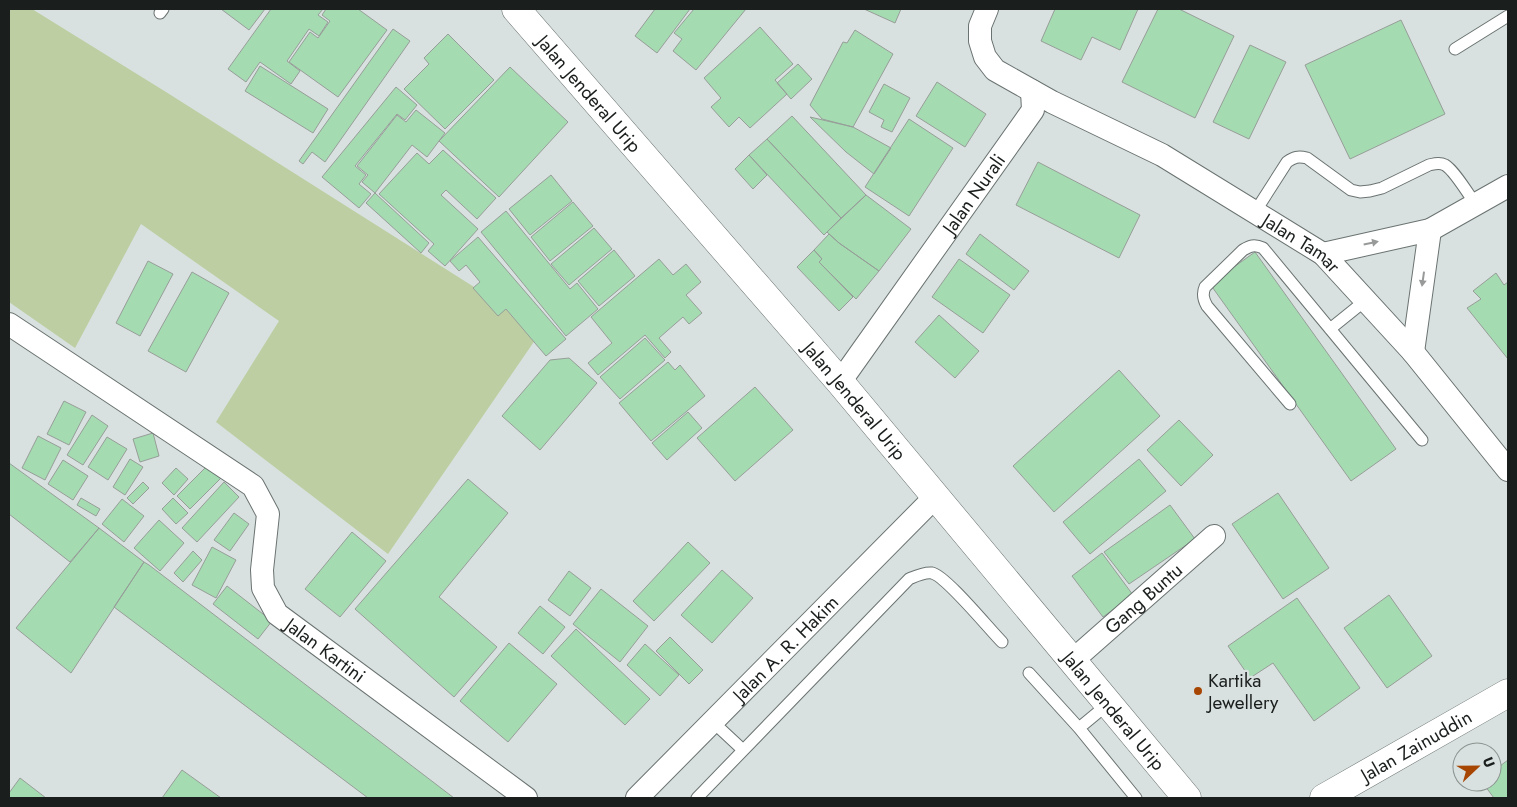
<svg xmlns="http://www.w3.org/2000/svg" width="1517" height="807" font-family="Jost,sans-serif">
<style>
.green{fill:#bdcea2}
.building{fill:#a4dbb1;stroke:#979e99}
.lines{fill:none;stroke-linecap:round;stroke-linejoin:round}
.lane-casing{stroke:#6a7371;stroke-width:13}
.street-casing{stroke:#6a7371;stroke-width:24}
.secondary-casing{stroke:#6a7371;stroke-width:29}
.lane{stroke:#fff;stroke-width:11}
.street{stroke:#fff;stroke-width:22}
.secondary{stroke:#fff;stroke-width:28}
.oneway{fill:#989a99}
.poi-dot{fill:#a74503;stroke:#d8e1df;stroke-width:2}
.labels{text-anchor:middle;stroke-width:4.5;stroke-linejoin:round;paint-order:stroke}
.street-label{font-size:19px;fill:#1a1e1d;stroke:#d8e1df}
.poi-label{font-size:19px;fill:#1a1e1d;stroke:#d8e1df;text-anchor:start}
</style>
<rect width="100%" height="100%" fill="#d8e1df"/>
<!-- green -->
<path class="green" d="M9,9H32L166,92L542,330L388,554L216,422L279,321L141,224L75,348L9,302Z"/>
<!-- building -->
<path class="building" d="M221,9H265L249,30Z
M271,9H323L318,15L328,22L319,36L309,29L287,61L300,71L291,84L260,62L246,82L228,69Z
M326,9H358L387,30L338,97L289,62L310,32L318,38L330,21L322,15Z
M655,9H690L657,53L635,36Z
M694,9H746L696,70L673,51L682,39L674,33Z
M864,9H901L895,23Z
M1055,9H1138L1120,50L1092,37L1081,60L1041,41Z
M1158,9H1179L1234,36L1195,118L1122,82Z
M1401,20L1445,114L1350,159L1305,65Z
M760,27L793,64L775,80L787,94L750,128L739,117L729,127L711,107L721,98L704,78Z
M393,29L410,41L325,162L312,152L303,164L299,161Z
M855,30L893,54L853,127L822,119L810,105L843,42L847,43Z
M448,34L494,80L445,129L404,89L429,64L424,58Z
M1250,45L1286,62L1249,139L1213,122Z
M798,64L812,79L791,99L777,83Z
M260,66L328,109L313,133L245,91Z
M510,67L568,122L499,197L439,141Z
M937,82L986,114L965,147L916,116Z
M884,84L910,98L892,132L881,127L884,120L869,112Z
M396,87L417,105L405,120L397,114L355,166L366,175L359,184L371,194L359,208L322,177Z
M416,110L445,133L427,157L412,145L375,193L362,182L368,175L357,166L397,115L406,122Z
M792,116L866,195L841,218L767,139Z
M810,117L853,127L891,148L874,174L846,152Z
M909,119L953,148L909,216L865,187Z
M767,139L841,218L824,235L749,155Z
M443,150L496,198L477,219L446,190L441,195L478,229L445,266L428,251L434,244L379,194L417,153L429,164Z
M749,155L767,175L753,189L735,169Z
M1038,162L1140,215L1119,258L1016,205Z
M551,175L572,201L530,235L509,209Z
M375,193L429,243L421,253L366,203Z
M866,195L911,229L879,271L839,243L827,232Z
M573,202L593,226L550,261L531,237Z
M506,211L570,289L577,283L598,309L566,336L481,232Z
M594,228L612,249L569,285L551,264Z
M829,234L839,243L879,271L856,299L819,262L822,259L814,250Z
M980,234L1029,271L1014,290L966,254Z
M478,237L566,339L546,356L506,309L498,316L473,288L480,282L466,265L459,271L450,261Z
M614,250L635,276L599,306L578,281Z
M814,250L822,259L819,262L853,297L839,311L797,267Z
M1255,252L1396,449L1351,481L1210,284Z
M659,259L673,275L686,264L701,282L686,295L702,313L689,324L683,317L659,338L671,352L665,358L645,335L598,375L588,363L612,343L591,317Z
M959,259L1010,295L983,333L932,297Z
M148,261L173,274L140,336L116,323Z
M192,272L229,293L186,372L148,351Z
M1496,273L1504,285L1508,282V359L1467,308L1481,299L1473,291Z
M939,315L979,351L955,378L915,342Z
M645,338L665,360L620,399L600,377Z
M569,358L597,383L540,450L502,416L550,360Z
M668,362L675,370L680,365L705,396L651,441L619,403Z
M1119,370L1160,416L1054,512L1013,466Z
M755,387L793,430L735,481L697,438Z
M64,401L86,412L69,445L47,434Z
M688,412L702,428L667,460L652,443Z
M92,415L108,426L83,465L67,455Z
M1179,420L1213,455L1181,486L1147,450Z
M153,433L159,456L140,462L133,439Z
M38,436L61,448L45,480L22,468Z
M107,437L127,449L108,480L88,467Z
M130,459L143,467L125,495L113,487Z
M1139,459L1166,491L1090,554L1063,522Z
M63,460L88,476L73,500L48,484Z
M9,463L99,528L70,562L9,514Z
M209,464L222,477L190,509L177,496Z
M176,468L188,479L174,495L162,483Z
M468,479L508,513L439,597L497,647L454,697L355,609Z
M143,482L149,488L133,504L127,498Z
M224,482L239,497L197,542L182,528Z
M1278,493L1329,568L1283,599L1232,524Z
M81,498L100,509L96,516L77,505Z
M173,498L188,513L176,524L162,509Z
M122,499L144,516L124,542L102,524Z
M1170,505L1195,539L1129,584L1104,552Z
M234,513L249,524L230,551L214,540Z
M159,520L184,543L160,571L134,548Z
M99,528L144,562L71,673L16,628Z
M352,532L386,561L340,617L305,589Z
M688,542L710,563L654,621L633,601Z
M212,547L236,560L216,598L192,585Z
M193,551L202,560L183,582L174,573Z
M1102,553L1133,595L1103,617L1072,576Z
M144,562L149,565L454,798H368L114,607Z
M722,570L753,598L712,643L681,615Z
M569,571L591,588L570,616L548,600Z
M227,586L272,621L258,639L213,604Z
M601,589L648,626L620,662L573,624Z
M1389,595L1432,656L1387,688L1344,628Z
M1297,598L1360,688L1314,721L1273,663L1250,678L1228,646Z
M540,606L565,627L543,654L518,633Z
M576,629L650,699L625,725L551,656Z
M670,637L703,670L689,684L656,651Z
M509,643L557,684L508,742L460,701Z
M645,644L679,675L660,696L627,665Z
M1508,760V798H1494L1482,782H1492V772Z
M182,770L221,798H162Z
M20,778L46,798H9V793Z"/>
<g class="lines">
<!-- lane casing -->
<g class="lane-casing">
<path id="lane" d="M160,13L163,9
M1455,49L1508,16
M1255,212L1287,162C1294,157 1298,156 1307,158L1351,190L1360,192L1370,191L1382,188L1429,165C1434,164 1439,162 1445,165C1454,170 1469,195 1476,205
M1330,329L1366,300
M1290,404L1207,306C1203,299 1202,294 1205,287L1243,250C1250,246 1254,244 1263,248L1422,440
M1029,673L1079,728L1136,798
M713,722L743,750
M1079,728L1108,704
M697,798L909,579C916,576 924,572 932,573C946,576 989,629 1002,642"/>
</g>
<!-- street casing -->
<g class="street-casing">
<g id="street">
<path id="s1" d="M987,9L980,26V41L985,57L995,70L1052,102L1162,155L1323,254L1413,352L1508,470"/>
<path d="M1323,254L1430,230L1508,186"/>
<path id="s2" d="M9,324L253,486L268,514L262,570L263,588L277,614L526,798"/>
<path d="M1413,352L1430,230"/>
<path id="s3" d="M840,382L1033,110L1032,91"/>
<path id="s4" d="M1072,661L1214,536"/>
<path id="s5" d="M637,798L935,497"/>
</g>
</g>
<!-- secondary casing -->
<g class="secondary-casing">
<g id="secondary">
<path id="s6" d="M516,9L840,382L1187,798"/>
<path id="s7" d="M1324,798L1508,693"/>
</g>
</g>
<!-- lane -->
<use href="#lane" class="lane"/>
<!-- street -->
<use href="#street" class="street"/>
<!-- secondary -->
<use href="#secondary" class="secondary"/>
</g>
<!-- one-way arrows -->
<defs><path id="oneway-solid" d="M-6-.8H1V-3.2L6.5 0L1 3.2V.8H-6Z" transform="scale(1.25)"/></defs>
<g class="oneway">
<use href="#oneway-solid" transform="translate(1371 243) rotate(-12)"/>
<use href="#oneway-solid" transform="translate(1423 279) rotate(98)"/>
</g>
<!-- markers -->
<circle class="poi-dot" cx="1198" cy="691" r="5"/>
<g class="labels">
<!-- street labels -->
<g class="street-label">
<text dy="7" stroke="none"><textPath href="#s6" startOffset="112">Jalan Jenderal Urip</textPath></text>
<text dy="7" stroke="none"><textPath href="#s3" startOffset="231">Jalan Nurali</textPath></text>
<text dy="7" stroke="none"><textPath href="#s1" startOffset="419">Jalan Tamar</textPath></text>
<text dy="7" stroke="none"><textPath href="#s6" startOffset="518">Jalan Jenderal Urip</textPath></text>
<text dy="7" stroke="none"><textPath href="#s4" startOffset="95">Gang Buntu</textPath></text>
<text dy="7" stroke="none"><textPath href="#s5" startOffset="211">Jalan A. R. Hakim</textPath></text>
<text dy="7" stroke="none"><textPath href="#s2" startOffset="489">Jalan Kartini</textPath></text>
<text dy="7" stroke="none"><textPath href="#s6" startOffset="922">Jalan Jenderal Urip</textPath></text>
<text dy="7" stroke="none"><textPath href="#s7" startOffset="106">Jalan Zainuddin</textPath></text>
</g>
<!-- poi labels -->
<g class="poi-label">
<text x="1208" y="687">Kartika<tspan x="1208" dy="22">Jewellery</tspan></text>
</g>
</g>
<!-- border -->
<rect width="1517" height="807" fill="none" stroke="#1a1e1d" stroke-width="20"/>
<!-- north arrow -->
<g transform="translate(1477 767) rotate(68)"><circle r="24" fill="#d8e1df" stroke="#8c9391"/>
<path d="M0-4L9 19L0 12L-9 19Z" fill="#a74503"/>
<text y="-8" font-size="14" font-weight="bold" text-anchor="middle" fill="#1a1e1d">U</text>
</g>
</svg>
